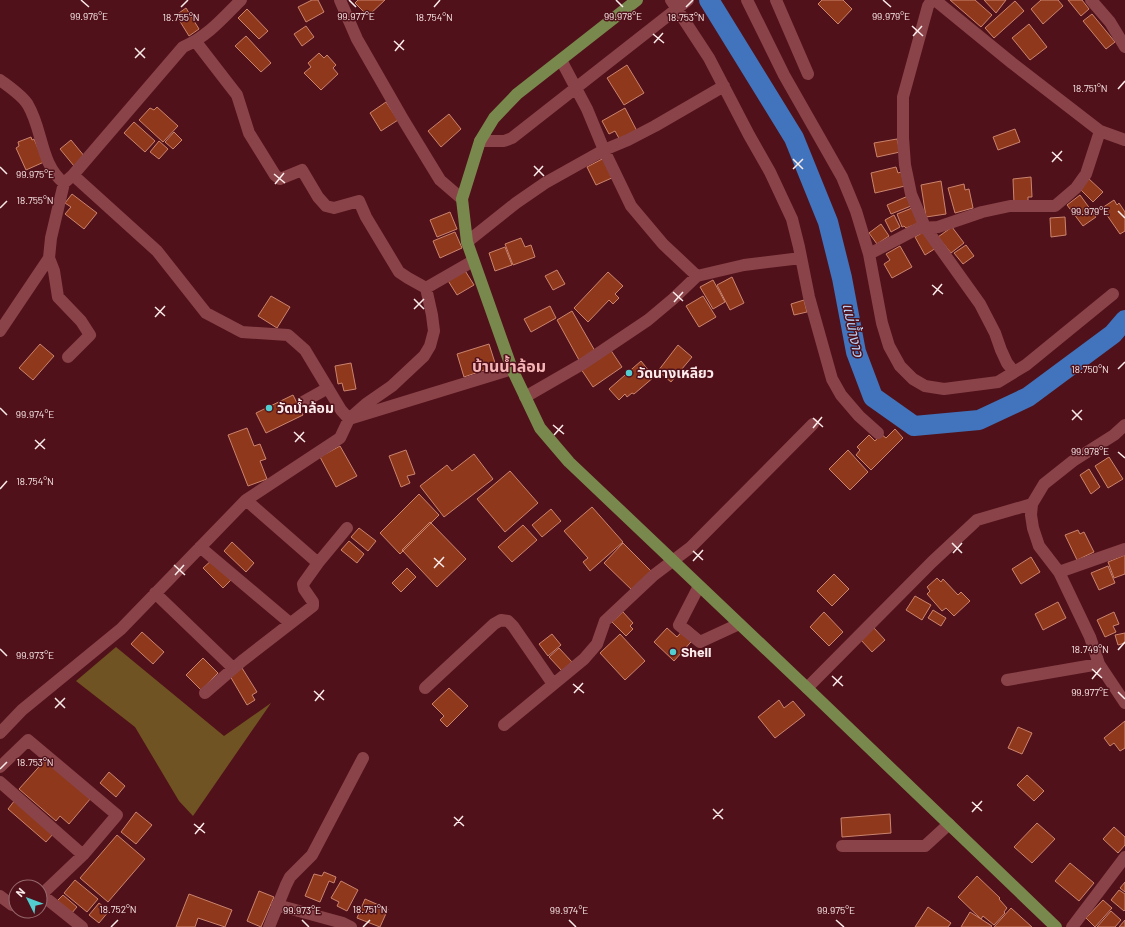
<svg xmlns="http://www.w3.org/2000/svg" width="1125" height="927" font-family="Barlow,'Noto Sans Thai',sans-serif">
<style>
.forest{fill:#705323}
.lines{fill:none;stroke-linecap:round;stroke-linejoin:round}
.river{stroke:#4174bc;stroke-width:20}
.building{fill:#8f381c;stroke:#cb846e}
.minor{stroke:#8a4449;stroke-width:12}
.major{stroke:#79894e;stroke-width:12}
.ticks{fill:none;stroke:#fcebeb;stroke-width:1.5}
.poi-dot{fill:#52cdd0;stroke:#51111a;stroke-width:1.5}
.labels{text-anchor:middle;stroke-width:3;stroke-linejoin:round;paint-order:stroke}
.poi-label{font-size:14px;font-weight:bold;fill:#fcebeb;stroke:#51111a;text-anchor:start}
.water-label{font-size:15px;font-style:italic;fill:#b4cff6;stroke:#51111a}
.quarter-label{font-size:16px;font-weight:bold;fill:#f5b5b6;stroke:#51111a}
.ticks-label{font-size:10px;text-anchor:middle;fill:#fcebeb;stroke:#51111a;stroke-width:3;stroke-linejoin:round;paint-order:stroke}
</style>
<rect width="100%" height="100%" fill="#51111a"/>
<!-- forest -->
<path class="forest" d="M116,647L224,736L271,703L193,816L179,801L135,727L76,681Z"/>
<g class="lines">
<!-- river -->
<path class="river" d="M709,0L794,138L828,222L842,278L856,352L873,397L914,426L979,420L1028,397L1113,334L1125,320"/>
</g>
<!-- building -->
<path class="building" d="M312,0H318L324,12L306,22L298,7Z
M358,0H385L368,16L355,3Z
M822,0H843L852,9L838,24L818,4Z
M950,0H975L992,15L981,27Z
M984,0H1006L996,13Z
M1041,0H1058L1063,6L1043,24L1031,9Z
M1068,0H1082L1089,9L1081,16Z
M1015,1L1024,11L994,38L985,28Z
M186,8L199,29L189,36L176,15Z
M247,9L268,31L259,39L238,18Z
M1092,14L1115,42L1106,49L1083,21Z
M1029,24L1047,47L1030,60L1012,38Z
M306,26L314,37L302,46L294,34Z
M246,36L271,63L261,72L235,46Z
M319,53L324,58L327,55L336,65L333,68L338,74L321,90L304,73L311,67L308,63Z
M627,65L644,93L624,105L607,78Z
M386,102L398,120L381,131L370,113Z
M157,107L178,126L163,142L139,120L150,108L154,110Z
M625,108L638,133L621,142L615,131L609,134L602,121Z
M449,114L461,129L441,147L428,131Z
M134,122L155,141L145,152L124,133Z
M1015,129L1020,142L998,150L993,137Z
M174,132L182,140L173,149L165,142Z
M31,137L32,140L34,139L44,162L26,170L16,148L19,146L18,142Z
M897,139L900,152L877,157L874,143Z
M71,140L85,157L74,166L60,149Z
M159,141L168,149L159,159L150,152Z
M604,158L614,177L596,185L587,167Z
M896,167L898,173L901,172L905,186L875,193L871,173Z
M1031,177L1032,197H1028V202L1014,203L1013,179Z
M1088,178L1103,192L1093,202L1079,188Z
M941,181L946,214L926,217L921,185Z
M964,184L965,190L969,189L973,208L955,213L948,188Z
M72,194L97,213L84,229L65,214L71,207L65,203Z
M1080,195L1096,217L1083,226L1067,205Z
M908,196L911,206L891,214L887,205Z
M1114,200L1117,205L1119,203L1125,212V231L1120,234L1102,208Z
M912,208L919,223L906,228L904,226L902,227L897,214Z
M450,212L457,229L437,237L430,220Z
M894,215L900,227L891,232L885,220Z
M1065,217L1066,235L1051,237L1050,218Z
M881,224L889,236L877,244L869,233Z
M952,227L964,243L951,253L938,237Z
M925,231L936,248L925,255L915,237Z
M455,232L462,248L440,258L433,241Z
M521,238L525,247L531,245L535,257L513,265L505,244Z
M966,245L974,256L963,264L954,253Z
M900,246L912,267L892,278L884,264L890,260L886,254Z
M505,247L512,265L495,271L489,253Z
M464,269L474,285L457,295L447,279Z
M557,270L565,284L553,290L545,276Z
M608,272L623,286L615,294L619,298L613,304L609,300L588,322L574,308Z
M732,277L744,303L730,310L717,285Z
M713,280L725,302L713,309L700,287Z
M271,296L290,307L277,328L258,316Z
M703,296L716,317L699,327L686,306Z
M804,300L807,312L794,315L791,304Z
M550,306L556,318L531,332L524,319Z
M572,311L595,351L579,360L557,320Z
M40,344L54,356L33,380L19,368Z
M489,344L496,366L464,377L457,354Z
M678,345L692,357L671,382L658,371Z
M610,349L622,367L593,387L581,369Z
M641,361L654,377L634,394L632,393L627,397L625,394L619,400L609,389Z
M351,363L356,389L344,391L342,383L338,384L335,366Z
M293,395L303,415L266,433L256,413Z
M247,428L254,446L260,444L266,459L260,461L267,479L248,486L228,435Z
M895,429L903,438L871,470L856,455L860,450L857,447L869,435L875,441L881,434L886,438Z
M340,446L357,476L336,487L320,457Z
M406,450L415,474L407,476L410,483L401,487L389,456Z
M848,450L868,472L850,490L829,469Z
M474,454L493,479L444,517L420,486L447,465L452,471Z
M1109,457L1123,479L1108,488L1095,466Z
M1089,469L1100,487L1091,494L1080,475Z
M510,471L538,503L505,532L477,499Z
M419,494L439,515L400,554L380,533Z
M592,507L623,542L590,571L583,562L588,558L564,531Z
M551,509L561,521L542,537L532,525Z
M430,522L466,559L437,587L402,550Z
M523,525L537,540L512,562L498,547Z
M359,528L376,541L368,551L351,537Z
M1078,530L1080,534L1084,532L1094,552L1077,560L1065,535Z
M349,541L364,554L357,563L341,550Z
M232,542L254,563L246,572L224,551Z
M623,543L653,573L634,592L604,563Z
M1125,555V574L1114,578L1108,562Z
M1031,557L1040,572L1021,584L1012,569Z
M213,559L233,578L223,588L203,568Z
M1108,566L1115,583L1099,590L1091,573Z
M407,568L416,577L401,592L392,583Z
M834,574L849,589L832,606L817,591Z
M937,578L941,582L943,579L958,595L961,592L970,601L954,616L946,608L942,611L927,594L930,591L927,587Z
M915,596L931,605L922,620L906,610Z
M1058,602L1066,618L1043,630L1035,614Z
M933,610L946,618L941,626L928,618Z
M623,612L633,623L630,626L633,629L626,636L612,622Z
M824,612L843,632L829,646L810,627Z
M1114,612L1119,624L1113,626L1116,632L1105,637L1097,620Z
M688,625L698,634L674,661L654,642L667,628L677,637Z
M874,628L885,640L872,652L861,640Z
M142,632L164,652L153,664L131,644Z
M1125,633V643L1118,645L1115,635Z
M552,634L561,645L548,656L539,644Z
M620,634L645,661L625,680L600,653Z
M559,648L572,662L562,671L549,657Z
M203,658L218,673L201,690L186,675Z
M242,668L257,692L252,695L255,700L247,705L230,676Z
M449,688L468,706L447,727L440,720L444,716L432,704Z
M779,700L784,708L793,701L805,715L775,738L758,717Z
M1125,721V748L1120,751L1114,743L1110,746L1104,738Z
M1018,727L1032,733L1022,754L1008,748Z
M46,759L91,798L69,824L60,816L56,821L19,789Z
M109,772L125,786L116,797L100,783Z
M1027,775L1044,791L1034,801L1017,785Z
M15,800L53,834L46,842L8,809Z
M136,812L152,825L136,844L121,832Z
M890,814L891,833L842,837L841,818Z
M1037,823L1055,839L1032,863L1014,847Z
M1114,827L1125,837V845L1118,853L1103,839Z
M117,835L145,859L108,902L80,878Z
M1070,863L1094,883L1079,901L1055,881Z
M324,872L336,877L334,883L329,881L320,902L305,896L314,874L322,876Z
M977,876L1000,898L999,899L1007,908L1004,912L1005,913L994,925L983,916L981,919L958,897Z
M75,880L98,899L87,912L64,893Z
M341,881L358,890L347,911L337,906L339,902L331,898Z
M1125,882V892L1120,888Z
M1119,890L1125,894V910L1124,911L1111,900Z
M259,891L274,897L261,927L247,921Z
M189,894L232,910L225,927L198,918L195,927H176Z
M63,895L77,907L71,914L56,902Z
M365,899L388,909L380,927L357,918Z
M1103,900L1112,908L1095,927L1086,918Z
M99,903L109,911L99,923L89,915Z
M928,907L951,923L948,927H915Z
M1011,908L1032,927H994Z
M1111,911L1121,920L1115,927H1097Z
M970,912L992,926L991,927H961Z
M1125,920V927H1119Z"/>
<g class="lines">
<!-- minor -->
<path class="minor" d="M340,0L357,39L404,121L440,180L462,199
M671,0L709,58L749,135L770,172L792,219L799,247L809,297L832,379L841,395L859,416L878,433
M747,0L784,75L842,177L856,211L869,254L882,323L889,346L900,366L913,379L925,386L944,389L998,382L1026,365L1113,294
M776,0L808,74
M932,0L928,6L903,97V138L905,165L911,194L925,227L980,304L995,333L1001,350L1007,363L1014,372
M935,0L1012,63L1100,131L1125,140
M1091,0L1110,22L1125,47
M561,60L587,109L604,150L631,206L663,244L697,276
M0,80C8,86 23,96 28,105C43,130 40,164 64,183L73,175L183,47C207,37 223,18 241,0
M480,141H504L512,138L688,0
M73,175L157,251L206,313L242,332L288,335L305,350L341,410L349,419L366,404L392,386L424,356L430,346L434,331L432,315L426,288L408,278L399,272L366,217L359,201L334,208L326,206L318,197L302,170L280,179L275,175L249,133L237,95L196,42
M64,183L51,238L49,258L54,271L58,297L81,321L90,335L68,357
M467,242L516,203L545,183L604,150L628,140L655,126L724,86
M869,254L919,228L938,227L982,212L1010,206H1055L1076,188L1086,174L1100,131
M426,288L473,261
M0,331L49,258
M525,397L584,363L648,320L673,299L697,276L744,265L801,258
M303,402L328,388
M1125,425L1114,435L1073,461L1044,484L1032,504L1031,515L1033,528L1039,546L1059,572L1090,637L1099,664L1125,703
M246,500L318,563
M200,547L290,623
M1059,572L1125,549
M699,586L679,625L700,642L739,624
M155,593L233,668
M1007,680L1099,664
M425,688L494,624L501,620L508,621L513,626L553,684
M807,688L932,562L977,520L1032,504
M205,693L242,661L313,606V602L304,589L303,584L318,563L347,528
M504,725L584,659L597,644L605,621L654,575L691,547L813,424
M0,733L22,710L121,629L246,500L340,438L349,419L512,369
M0,767L28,740L117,815L83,855L40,896
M0,782L83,855
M842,846H925L949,824
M42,895L82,927
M0,896L12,905L16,906
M277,905L343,923L351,927
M269,927L286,885L290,877L312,855L363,758
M1072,927L1125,857"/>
<!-- major -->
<path class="major" d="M637,0L517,94L494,118L480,141L462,199L467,242L512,369L540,428L569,462L807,688L1056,927"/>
</g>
<!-- ticks -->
<path class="ticks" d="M81,0L89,7M349,0L356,7M616,0L623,7M883,0L891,7M181,7L188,0M434,7L440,0M686,7L693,0M912,26L923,36M653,34L664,43M913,36L922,26M394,41L404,50M654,43L663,33M135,48L145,58M395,51L404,40M135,58L145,48M1118,89L1125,81M1052,152L1062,161M793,159L803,169M1052,162L1062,151M534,166L544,176M0,167L7,174M793,169L803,159M274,174L285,183M534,176L543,166M275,184L284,173M0,208L7,201M1118,211L1125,218M932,285L943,294M673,292L683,301M933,295L942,284M414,299L424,309M674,302L683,292M155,307L165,316M414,309L424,299M155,317L165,306M1118,369L1125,362M0,408L7,415M1072,410L1082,420M813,418L823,427M1072,420L1082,410M553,425L564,434M813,428L822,417M294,432L305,442M554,435L563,425M35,440L45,449M295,442L304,432M35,449L45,439M1118,452L1125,458M0,489L7,481M952,543L962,553M693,551L703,560M953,553L962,543M434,558L444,567M693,561L703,550M174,565L185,575M434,568L444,557M175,575L184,565M0,649L7,656M1118,650L1125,642M1092,669L1102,678M832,676L843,686M1092,679L1101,668M573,684L584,693M833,686L842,676M314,691L324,700M1118,692L1125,699M574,693L583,683M55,698L65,708M315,701L324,690M55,708L65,698M0,769L7,762M972,802L982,811M713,809L723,819M972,812L982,801M454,817L464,826M713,819L723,809M194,824L205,833M454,826L463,816M195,834L204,823M302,920L309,927M569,920L576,927M836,920L844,927M111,927L118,920M363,927L370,920"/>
<!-- markers -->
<g class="poi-dot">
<circle cx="629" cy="373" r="4"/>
<circle cx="269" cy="408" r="4"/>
<circle cx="673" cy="652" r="4"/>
</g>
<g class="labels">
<!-- poi labels -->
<g class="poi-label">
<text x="637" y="378">วัดนางเหลียว</text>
<text x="277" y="413">วัดน้ำล้อม</text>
<text x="681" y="657">Shell</text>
</g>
<!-- water labels -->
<g class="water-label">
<text transform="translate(853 330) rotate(78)" y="5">แม่น้ำงาว</text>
</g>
<!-- quarter labels -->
<g class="quarter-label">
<text x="509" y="372">บ้านน้ำล้อม</text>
</g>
</g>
<g class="ticks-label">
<text x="89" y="20">99.976°E</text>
<text x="356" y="20">99.977°E</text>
<text x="623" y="20">99.978°E</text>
<text x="891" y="20">99.979°E</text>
<text x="181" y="21">18.755°N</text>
<text x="434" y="21">18.754°N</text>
<text x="686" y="21">18.753°N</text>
<text x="1090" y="92">18.751°N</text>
<text x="35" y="178">99.975°E</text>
<text x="35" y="204">18.755°N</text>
<text x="1090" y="215">99.979°E</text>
<text x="1090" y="373">18.750°N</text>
<text x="35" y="418">99.974°E</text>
<text x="1090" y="455">99.978°E</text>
<text x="35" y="485">18.754°N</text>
<text x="1090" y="653">18.749°N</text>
<text x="35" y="659">99.973°E</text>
<text x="1090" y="696">99.977°E</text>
<text x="35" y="766">18.753°N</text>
<text x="118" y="913">18.752°N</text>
<text x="370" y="913">18.751°N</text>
<text x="302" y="914">99.973°E</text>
<text x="569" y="914">99.974°E</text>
<text x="836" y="914">99.975°E</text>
</g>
<!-- north arrow -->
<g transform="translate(28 899) rotate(312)"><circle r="19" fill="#51111a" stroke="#95686e"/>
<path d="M0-3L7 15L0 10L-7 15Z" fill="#52cdd0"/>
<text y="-6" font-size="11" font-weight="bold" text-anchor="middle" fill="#fcebeb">N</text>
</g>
</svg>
